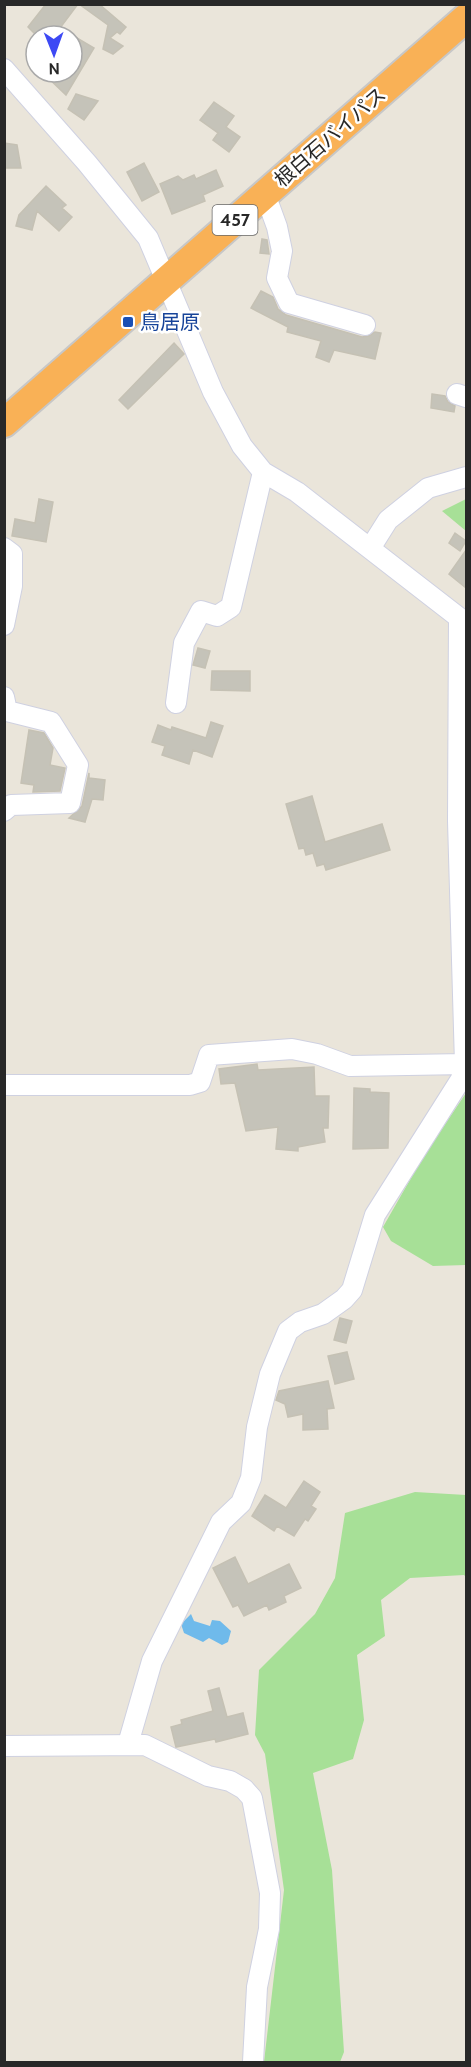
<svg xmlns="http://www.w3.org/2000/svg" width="471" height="2067" font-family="Cabin,'Noto Sans JP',sans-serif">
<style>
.green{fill:#a7e097}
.water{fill:#6fbaeb}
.building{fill:#c5c3b9;stroke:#c5c1b4;stroke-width:1.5}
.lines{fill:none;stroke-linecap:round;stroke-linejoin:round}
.minor-casing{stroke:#cfd1e1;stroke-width:22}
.highway-casing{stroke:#c7c7c7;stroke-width:32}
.minor{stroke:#fff;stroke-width:20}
.highway{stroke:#f9b156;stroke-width:28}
.transit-dot{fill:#1a4fb4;stroke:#fff;stroke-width:2}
.labels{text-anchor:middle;stroke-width:5;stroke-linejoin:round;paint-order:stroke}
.shield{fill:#fff;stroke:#686868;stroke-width:1.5}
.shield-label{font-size:18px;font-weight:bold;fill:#282828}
.street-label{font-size:20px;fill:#282828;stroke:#fff}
.transit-label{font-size:20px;fill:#164399;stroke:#fff;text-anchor:start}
</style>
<rect width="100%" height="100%" fill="#eae5da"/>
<!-- green -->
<path class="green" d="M466,499V531L442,511Z
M466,1093V1265L433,1266L391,1241L383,1227L423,1157Z
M415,1492L466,1495V1577L464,1575L410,1578L381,1600L385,1636L357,1655L364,1720L353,1759L313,1773L332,1870L344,2052L340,2062H264L284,1890L265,1754L255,1735L259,1670L315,1614L335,1578L345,1513Z"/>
<!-- water -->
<path class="water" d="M191,1614L194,1621L210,1626L212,1620L220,1621L231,1631L228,1642L222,1645L209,1638L203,1642L184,1633L181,1624Z"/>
<!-- building -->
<path class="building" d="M46,4H78L60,28L94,48L66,95L42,72H72V36H37L28,27Z
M79,4H99L126,27L120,34L117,32L110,38L123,46L113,54L103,49L108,25Z
M76,94L98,101L84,120L68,109Z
M214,102L234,116L226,127L240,137L229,152L213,140L218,133L200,120Z
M4,143L17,145L21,168H4Z
M144,163L159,192L142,201L127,172Z
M216,170L223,186L203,195L205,201L172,214L160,184L178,176L183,180L194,175L196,179Z
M46,186L66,205L62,208L72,217L59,231L37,211L32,230L16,226L19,215Z
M262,239L267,240L269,254L260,253Z
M261,291L273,297L278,309L286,315L362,337L368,336L375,332L381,333L375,359L334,350L329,362L316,357L321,341L287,332L288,327L251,308Z
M174,343L184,354L128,409L119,400Z
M432,394L445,396L448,402L455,406L454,412L431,408Z
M39,499L53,502L46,542L12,536L15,519L35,523Z
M455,533L466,541L460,551L449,543Z
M466,550V588L449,574Z
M198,648L210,651L205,668L193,665Z
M212,671H250V691L211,690Z
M211,722L223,726L212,757L193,750L189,764L162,755L165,746L152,742L158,725L171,730L172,727L206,738Z
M29,730L44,733L53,748L50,765L65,768L60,791L33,792L34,785L21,783Z
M89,773V778L105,780L103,800L92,799L85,822L69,818L82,806Z
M312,796L325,842L382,824L390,850L326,870L324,864L317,866L313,853L306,855L304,848L299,849L286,804Z
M257,1064L258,1070L314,1067L315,1096H329L328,1128H323L325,1142L298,1147V1151L276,1149L278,1127L246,1131L235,1083L221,1084L219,1069Z
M354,1088L370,1089V1092L389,1093L388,1148L353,1149Z
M340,1318L352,1321L346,1343L334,1340Z
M347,1352L354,1379L335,1384L328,1356Z
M328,1381L334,1408L327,1409L328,1429L303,1430V1414L288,1417L285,1404L276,1400L279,1391Z
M304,1481L320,1492L311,1506L316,1509L308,1521L305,1519L294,1536L277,1526L274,1531L252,1516L265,1495L286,1508Z
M235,1557L248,1584L289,1564L301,1588L284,1596L286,1602L269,1610L267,1605L244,1616L238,1605L233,1607L213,1568Z
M219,1688L227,1717L243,1713L248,1734L216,1742L215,1739L176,1747L171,1727L182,1724L181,1720L213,1711L208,1691Z"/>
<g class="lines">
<!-- minor casing -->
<g class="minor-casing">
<path id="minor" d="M4,69L87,163L148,238L213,392L242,446L263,472L297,492L466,623
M265,194L277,227L282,251L277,278L289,303L365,325
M457,394L466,397
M371,547L388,520L428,488L466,477
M4,548L12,554V586L4,625
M4,697L7,711L51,722L78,765L70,803L11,805L4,811
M176,703L184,643L201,611L217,616L231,607L263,472
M4,1085H190L200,1082L209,1055L292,1049L317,1054L350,1066L465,1064
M128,1744L152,1661L221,1522L241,1503L251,1478L257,1427L270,1374L288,1331L300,1322L323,1314L344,1299L352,1290L375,1215L461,1079L465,1064L458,821L459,618
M4,1746L145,1745L208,1776L230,1781L244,1789L252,1798L270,1893L269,1929L257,1987L253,2062"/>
</g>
<!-- highway casing -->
<g class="highway-casing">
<path id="highway" d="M4,423L466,18"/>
</g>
<!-- minor -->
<use href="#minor" class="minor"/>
<!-- highway -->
<use href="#highway" class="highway"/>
</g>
<!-- markers -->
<rect class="transit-dot" x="122" y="316" width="12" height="12" rx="3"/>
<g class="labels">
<!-- shield labels -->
<rect class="shield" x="212.5" y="205" width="45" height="30" rx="4.5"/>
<g class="shield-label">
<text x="235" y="226">457</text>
</g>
<!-- street labels -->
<g class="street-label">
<text transform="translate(330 137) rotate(-41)" y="7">根白石バイパス</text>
</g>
<!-- transit labels -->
<g class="transit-label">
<text x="140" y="329">鳥居原</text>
</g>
</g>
<!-- border -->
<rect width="471" height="2067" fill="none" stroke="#282828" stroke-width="12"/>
<!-- north arrow -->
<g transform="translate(54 54) rotate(179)"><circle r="28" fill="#ffffff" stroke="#a9a9a9" stroke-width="1.5"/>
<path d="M0-4.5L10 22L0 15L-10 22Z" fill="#3d49f4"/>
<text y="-9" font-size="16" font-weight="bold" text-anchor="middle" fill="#282828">N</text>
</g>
</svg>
